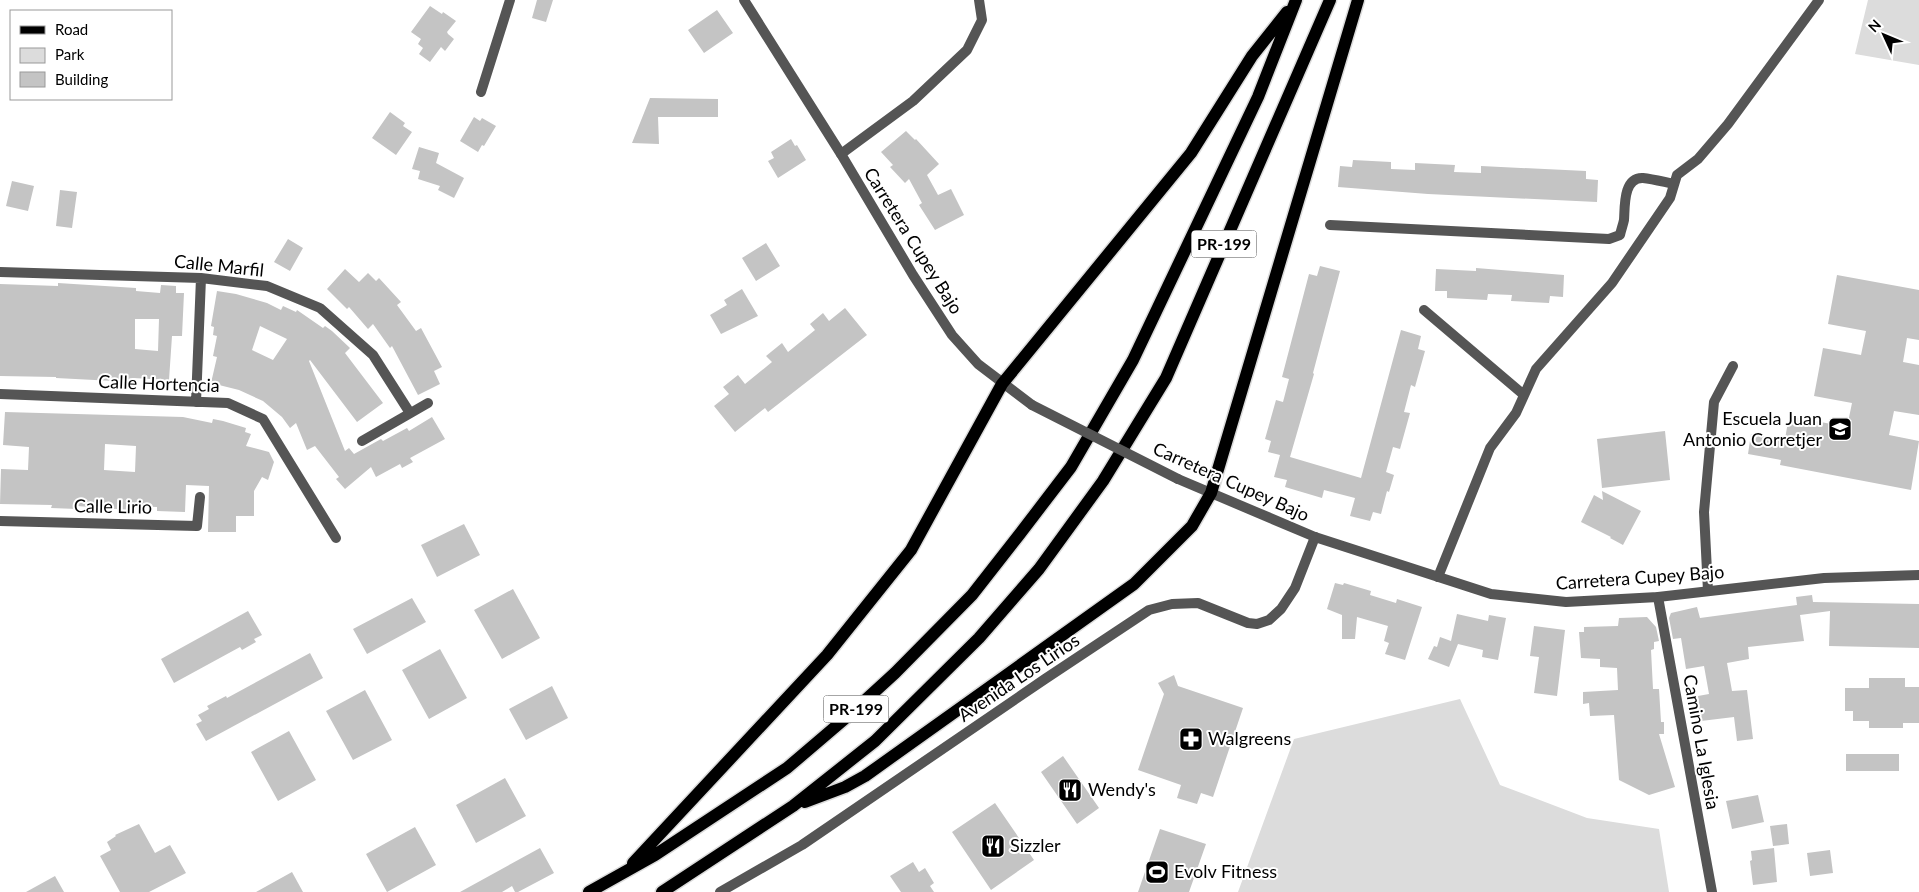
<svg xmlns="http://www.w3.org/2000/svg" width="1919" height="892" font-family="Lato,sans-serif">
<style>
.green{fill:#dcdcdc}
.building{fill:#c4c4c4;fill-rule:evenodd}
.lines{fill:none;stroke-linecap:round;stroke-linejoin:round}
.primary-casing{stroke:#dbdbdb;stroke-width:15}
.minor{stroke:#555;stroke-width:10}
.tertiary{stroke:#555;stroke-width:10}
.primary{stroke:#000;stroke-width:12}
.tertiary-bridge{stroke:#555;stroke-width:10}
.labels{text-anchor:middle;stroke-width:4;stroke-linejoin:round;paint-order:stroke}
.shield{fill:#fff;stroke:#4c4c4c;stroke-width:1}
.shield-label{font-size:16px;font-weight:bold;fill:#000}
.street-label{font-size:18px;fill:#000;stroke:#fff}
.poi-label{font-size:18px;fill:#000;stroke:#fff;text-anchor:start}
</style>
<rect width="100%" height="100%" fill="#fff"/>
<!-- green -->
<path class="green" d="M1868,0H1919V65L1855,54Z
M1460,699L1500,785L1587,818L1659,829L1669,892H1238L1294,739Z"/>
<!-- building -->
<path class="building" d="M537,0H553L546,22L532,18Z
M430,6L442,14L443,12L456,21L447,32L448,34L454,39L445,51L441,47L430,62L419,54L423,48L418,44L421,39L411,32Z
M717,10L733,33L704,53L688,30Z
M650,98L718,99V117H658L659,144L632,143Z
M390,112L405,123L403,126L412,132L396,155L372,138Z
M474,117L480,121L482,118L496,126L484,146L482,145L478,152L460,141Z
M906,131L915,140L916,139L939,164L927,175L938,195L951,189L964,215L935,230L919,205L922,203L909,179L905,183L890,167L893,165L881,152Z
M791,139L795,146L797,145L806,160L778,178L768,161L774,158L771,152Z
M419,147L439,153L436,163L464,178L454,198L438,190L440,186L418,179L420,171L412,169Z
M1353,160L1391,162V169L1415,170V163L1455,165L1454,172L1481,173V166L1586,171V179L1598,180L1597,202L1428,194L1338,187L1340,166L1352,167Z
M12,181L34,186L28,211L6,206Z
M60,190L77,192L72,228L56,226Z
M288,239L303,248L290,271L274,262Z
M766,243L780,266L756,281L742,258Z
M1320,266L1340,271L1313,373L1314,374L1290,457L1361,478L1401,330L1421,336L1418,349L1425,351L1415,387L1411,385L1404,412L1410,413L1400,449L1393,447L1386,472L1394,475L1389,492L1387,491L1381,514L1373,512L1370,521L1350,516L1355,498L1324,490L1322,498L1285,487L1287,480L1274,477L1280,455L1268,452L1271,441L1265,439L1276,400L1283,402L1289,379L1282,377L1309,274L1317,276Z
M1476,268L1564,275L1563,297L1550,296L1549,303L1511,301L1512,295L1488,294L1487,300L1447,298V291H1435L1436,269L1476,271Z
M345,269L359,282L368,273L376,281L379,278L401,302L397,305L416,331L421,328L442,367L434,371L440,384L418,395L392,346L390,348L373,324L368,329L349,307L347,309L327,289Z
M1837,275L1919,290V340L1907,338L1903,362L1919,365V415L1894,411L1889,435L1919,441L1911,490L1780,465L1781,460L1748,454L1751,434L1785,439L1789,416L1847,427L1852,403L1814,396L1823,348L1861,355L1866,331L1828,324Z
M58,283L136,288V291L160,293L161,285L176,286V293H184L182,336H172L169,380L133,378V382L56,378V377L0,376V284L58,286ZM135,319H159L158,351L135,349Z
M742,289L758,316L721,334L710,315L727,305L724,300Z
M217,291L236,294L267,303L281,310L283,306L296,312L297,310L323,328L325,326L332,331L350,348L345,353L383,403L357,422L310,360L309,361L345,451L349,448L354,454L381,439L383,441L407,428L409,431L432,417L445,439L410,458L413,462L402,468L400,464L376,477L371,467L345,489L336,479L339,477L315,446L307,450L296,423L290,428L282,417L263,401L239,390L211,383L217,357L213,356L217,336L213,335L214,327L211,326ZM260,326L287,339L273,360L252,350Z
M845,308L867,335L768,412L765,408L735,432L714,406L729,394L723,387L738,375L745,384L772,362L766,356L782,343L788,352L815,330L810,324L823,313L829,321Z
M5,412L183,417L212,423L213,419L223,421L246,428L245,432L251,434L246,446L269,452L274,462L268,480L262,477L254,491V516H236V532H208L209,486L186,485L185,512L157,511V507L130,506V510L77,506V509L51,508L52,505L0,504L1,469L28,470L29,447L3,445ZM105,444L136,446L135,472L104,470Z
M1665,431L1670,480L1602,488L1597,439Z
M1602,491L1641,511L1623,545L1610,538L1611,537L1581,522L1594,495L1603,500Z
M464,524L480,555L437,577L421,545Z
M1335,583L1343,585L1344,583L1371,591L1370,595L1396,603L1397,599L1422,607L1405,660L1385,654L1389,643L1384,641L1388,626L1357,617L1355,639H1342V615L1327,609Z
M513,589L540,638L502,659L474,610Z
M1812,595L1813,602L1919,604V648L1829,646L1830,611L1800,615L1804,641L1748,647L1749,659L1727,663L1732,691L1747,690L1753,739L1737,741L1734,717L1701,721L1698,696L1709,694L1704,666L1686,669L1681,638L1673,639L1669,618L1671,613L1697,607L1700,618L1797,605L1796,597Z
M412,598L426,622L367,654L353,629Z
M248,611L262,635L254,639L256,642L242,650L240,647L174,683L161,659Z
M1457,614L1488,621L1489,615L1506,618L1498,660L1482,657L1483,650L1458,644L1449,667L1428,659L1434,646L1437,647L1440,637L1451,641Z
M1647,617L1656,627L1659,641L1654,642V649L1651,650L1653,689H1659L1661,722H1664V734H1659L1675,787L1649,795L1619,780L1614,715L1590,716L1589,703L1583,704V692L1618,690L1617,668L1600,667V659L1581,658L1579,632H1584V627L1618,626L1619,618Z
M1534,626L1565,630L1557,696L1534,693L1539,657L1530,656Z
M440,649L467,698L429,719L402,670Z
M310,653L323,678L206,741L196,724L202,721L198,715L209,709L207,706L226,696L227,698Z
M1174,675L1178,686L1243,708L1213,797L1201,793L1197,804L1177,798L1181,785L1138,770L1164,694L1158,683Z
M1869,678H1905V687H1919V723H1903V728H1869V721H1853V711H1845V688H1869Z
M552,686L568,718L526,740L509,709Z
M365,690L392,740L353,760L326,711Z
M289,731L316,780L278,801L251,752Z
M1846,754H1899V771H1846Z
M1063,756L1099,808L1077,824L1041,772Z
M505,778L526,816L476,843L456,805Z
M1758,795L1764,822L1732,829L1726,801Z
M995,803L1034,860L991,890L952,832Z
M139,824L155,853L170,845L186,873L149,892H120L100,856L111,850L107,842L116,836L115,835Z
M1787,824L1789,844L1773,846L1770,826Z
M415,827L436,865L387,892L366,854Z
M1160,829L1206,844L1189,892H1138Z
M540,848L554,873L518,892H515L512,886L502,892H460Z
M1774,848L1777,882L1753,885L1750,861L1752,860L1751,851Z
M1830,850L1833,873L1810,876L1807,853Z
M913,862L919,872L925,868L934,883L930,886L934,892H901L890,876Z
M292,872L303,892H256Z
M55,876L64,892H26Z"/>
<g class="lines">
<!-- primary casing -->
<g class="primary-casing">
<path id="primary" d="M805,802L845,787L865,776L1134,584L1192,526L1211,493L1358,0
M633,863L827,655L911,550L1002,384L1191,153L1252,56L1287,12
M589,892L655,855L787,768L848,716L895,673L972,595L1019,535L1071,467L1133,360L1258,97L1296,0
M662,892L793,806L875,741L979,638L1039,569L1103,481L1166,378L1330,0"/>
</g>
<!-- minor -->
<path class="minor" d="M481,92L510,0
M841,154L913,101L967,50L982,20L979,0
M1330,225L1609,239L1620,235C1621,230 1623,225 1624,220C1625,207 1623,177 1643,178C1653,179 1664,182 1674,184
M0,272L201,278L267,286L320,308L373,355L410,413
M1424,310L1524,395
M0,394L228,403L263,419L336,538
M196,402L201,278
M362,441L428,403
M0,521L197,526L200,497
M1438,577L1490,448L1516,413L1536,369L1612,283L1670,198L1677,175L1698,159L1728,124L1819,0
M1708,591L1704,512L1714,402L1733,366
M1658,597L1712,892
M720,892L802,845L1045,679L1149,610L1172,604L1198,603L1248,623L1257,624L1269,620L1281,609L1295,588L1315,537"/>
<!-- tertiary -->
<path class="tertiary" d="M744,0L841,154L913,275L952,335L978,364L1032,405
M1178,479L1315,537L1491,594L1566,602L1658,597L1824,578L1919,575"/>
<!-- primary -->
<use href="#primary" class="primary"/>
<!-- tertiary-bridge -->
<path class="tertiary-bridge" d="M1032,405L1178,479"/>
</g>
<!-- icons -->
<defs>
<g id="school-square" transform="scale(1.25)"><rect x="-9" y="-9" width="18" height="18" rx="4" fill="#000" stroke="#fff"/><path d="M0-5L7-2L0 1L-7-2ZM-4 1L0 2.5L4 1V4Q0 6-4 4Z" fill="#fff"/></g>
<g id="pharmacy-square" transform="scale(1.25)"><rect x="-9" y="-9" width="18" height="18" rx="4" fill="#000" stroke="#fff"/><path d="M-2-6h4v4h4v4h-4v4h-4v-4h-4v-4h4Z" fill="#fff"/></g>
<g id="restaurant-square" transform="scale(1.25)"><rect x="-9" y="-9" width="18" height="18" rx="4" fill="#000" stroke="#fff"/><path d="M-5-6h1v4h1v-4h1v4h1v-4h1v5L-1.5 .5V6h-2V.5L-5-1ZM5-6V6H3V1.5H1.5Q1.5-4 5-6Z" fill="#fff"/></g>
<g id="stadium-square" transform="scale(1.25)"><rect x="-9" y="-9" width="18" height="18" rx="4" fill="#000" stroke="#fff"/><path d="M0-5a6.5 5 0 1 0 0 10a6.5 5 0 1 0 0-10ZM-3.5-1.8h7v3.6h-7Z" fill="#fff"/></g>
</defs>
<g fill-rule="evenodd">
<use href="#school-square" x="1840" y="429"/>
<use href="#pharmacy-square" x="1191" y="739"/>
<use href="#restaurant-square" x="1070" y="790"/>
<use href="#restaurant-square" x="993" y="846"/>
<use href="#stadium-square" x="1157" y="872"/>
</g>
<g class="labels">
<!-- shield labels -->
<g class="shield">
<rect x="1191.5" y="230.5" width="65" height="27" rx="4"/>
<rect x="823.5" y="695.5" width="65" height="27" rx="4"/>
</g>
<g class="shield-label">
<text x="1224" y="250">PR-199</text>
<text x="856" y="715">PR-199</text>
</g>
<!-- street labels -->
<g class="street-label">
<text transform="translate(913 241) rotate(58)" y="6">Carretera Cupey Bajo</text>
<text transform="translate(219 266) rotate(6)" y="6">Calle Marfil</text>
<text transform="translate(159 384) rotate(2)" y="6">Calle Hortencia</text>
<text transform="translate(1231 482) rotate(24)" y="6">Carretera Cupey Bajo</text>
<text transform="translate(113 507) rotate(1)" y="6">Calle Lirio</text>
<text transform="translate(1640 578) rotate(-4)" y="6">Carretera Cupey Bajo</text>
<text transform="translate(1019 678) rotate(-34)" y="6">Avenida Los Lirios</text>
<text transform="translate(1701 742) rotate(80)" y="6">Camino La Iglesia</text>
</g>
<!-- poi labels -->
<g class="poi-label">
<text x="1822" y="425" text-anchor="end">Escuela Juan<tspan x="1822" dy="21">Antonio Corretjer</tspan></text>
<text x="1208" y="745">Walgreens</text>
<text x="1088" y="796">Wendy's</text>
<text x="1010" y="852">Sizzler</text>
<text x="1174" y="878">Evolv Fitness</text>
</g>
</g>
<!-- legend -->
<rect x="10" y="10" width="162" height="90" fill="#ffffff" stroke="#999999"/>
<rect x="20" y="26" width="25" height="8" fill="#000000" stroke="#999999"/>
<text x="55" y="35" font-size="15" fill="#000000">Road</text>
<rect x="20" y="48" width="25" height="15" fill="#dcdcdc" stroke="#999999"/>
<text x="55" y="60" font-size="15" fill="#000000">Park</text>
<rect x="20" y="72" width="25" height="15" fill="#c4c4c4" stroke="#999999"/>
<text x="55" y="85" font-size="15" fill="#000000">Building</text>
<!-- north arrow -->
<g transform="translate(1884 35) rotate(314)" stroke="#ffffff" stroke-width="4" paint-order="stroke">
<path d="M0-4L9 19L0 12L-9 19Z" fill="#000000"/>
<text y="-8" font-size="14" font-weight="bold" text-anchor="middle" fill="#000000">N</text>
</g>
</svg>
